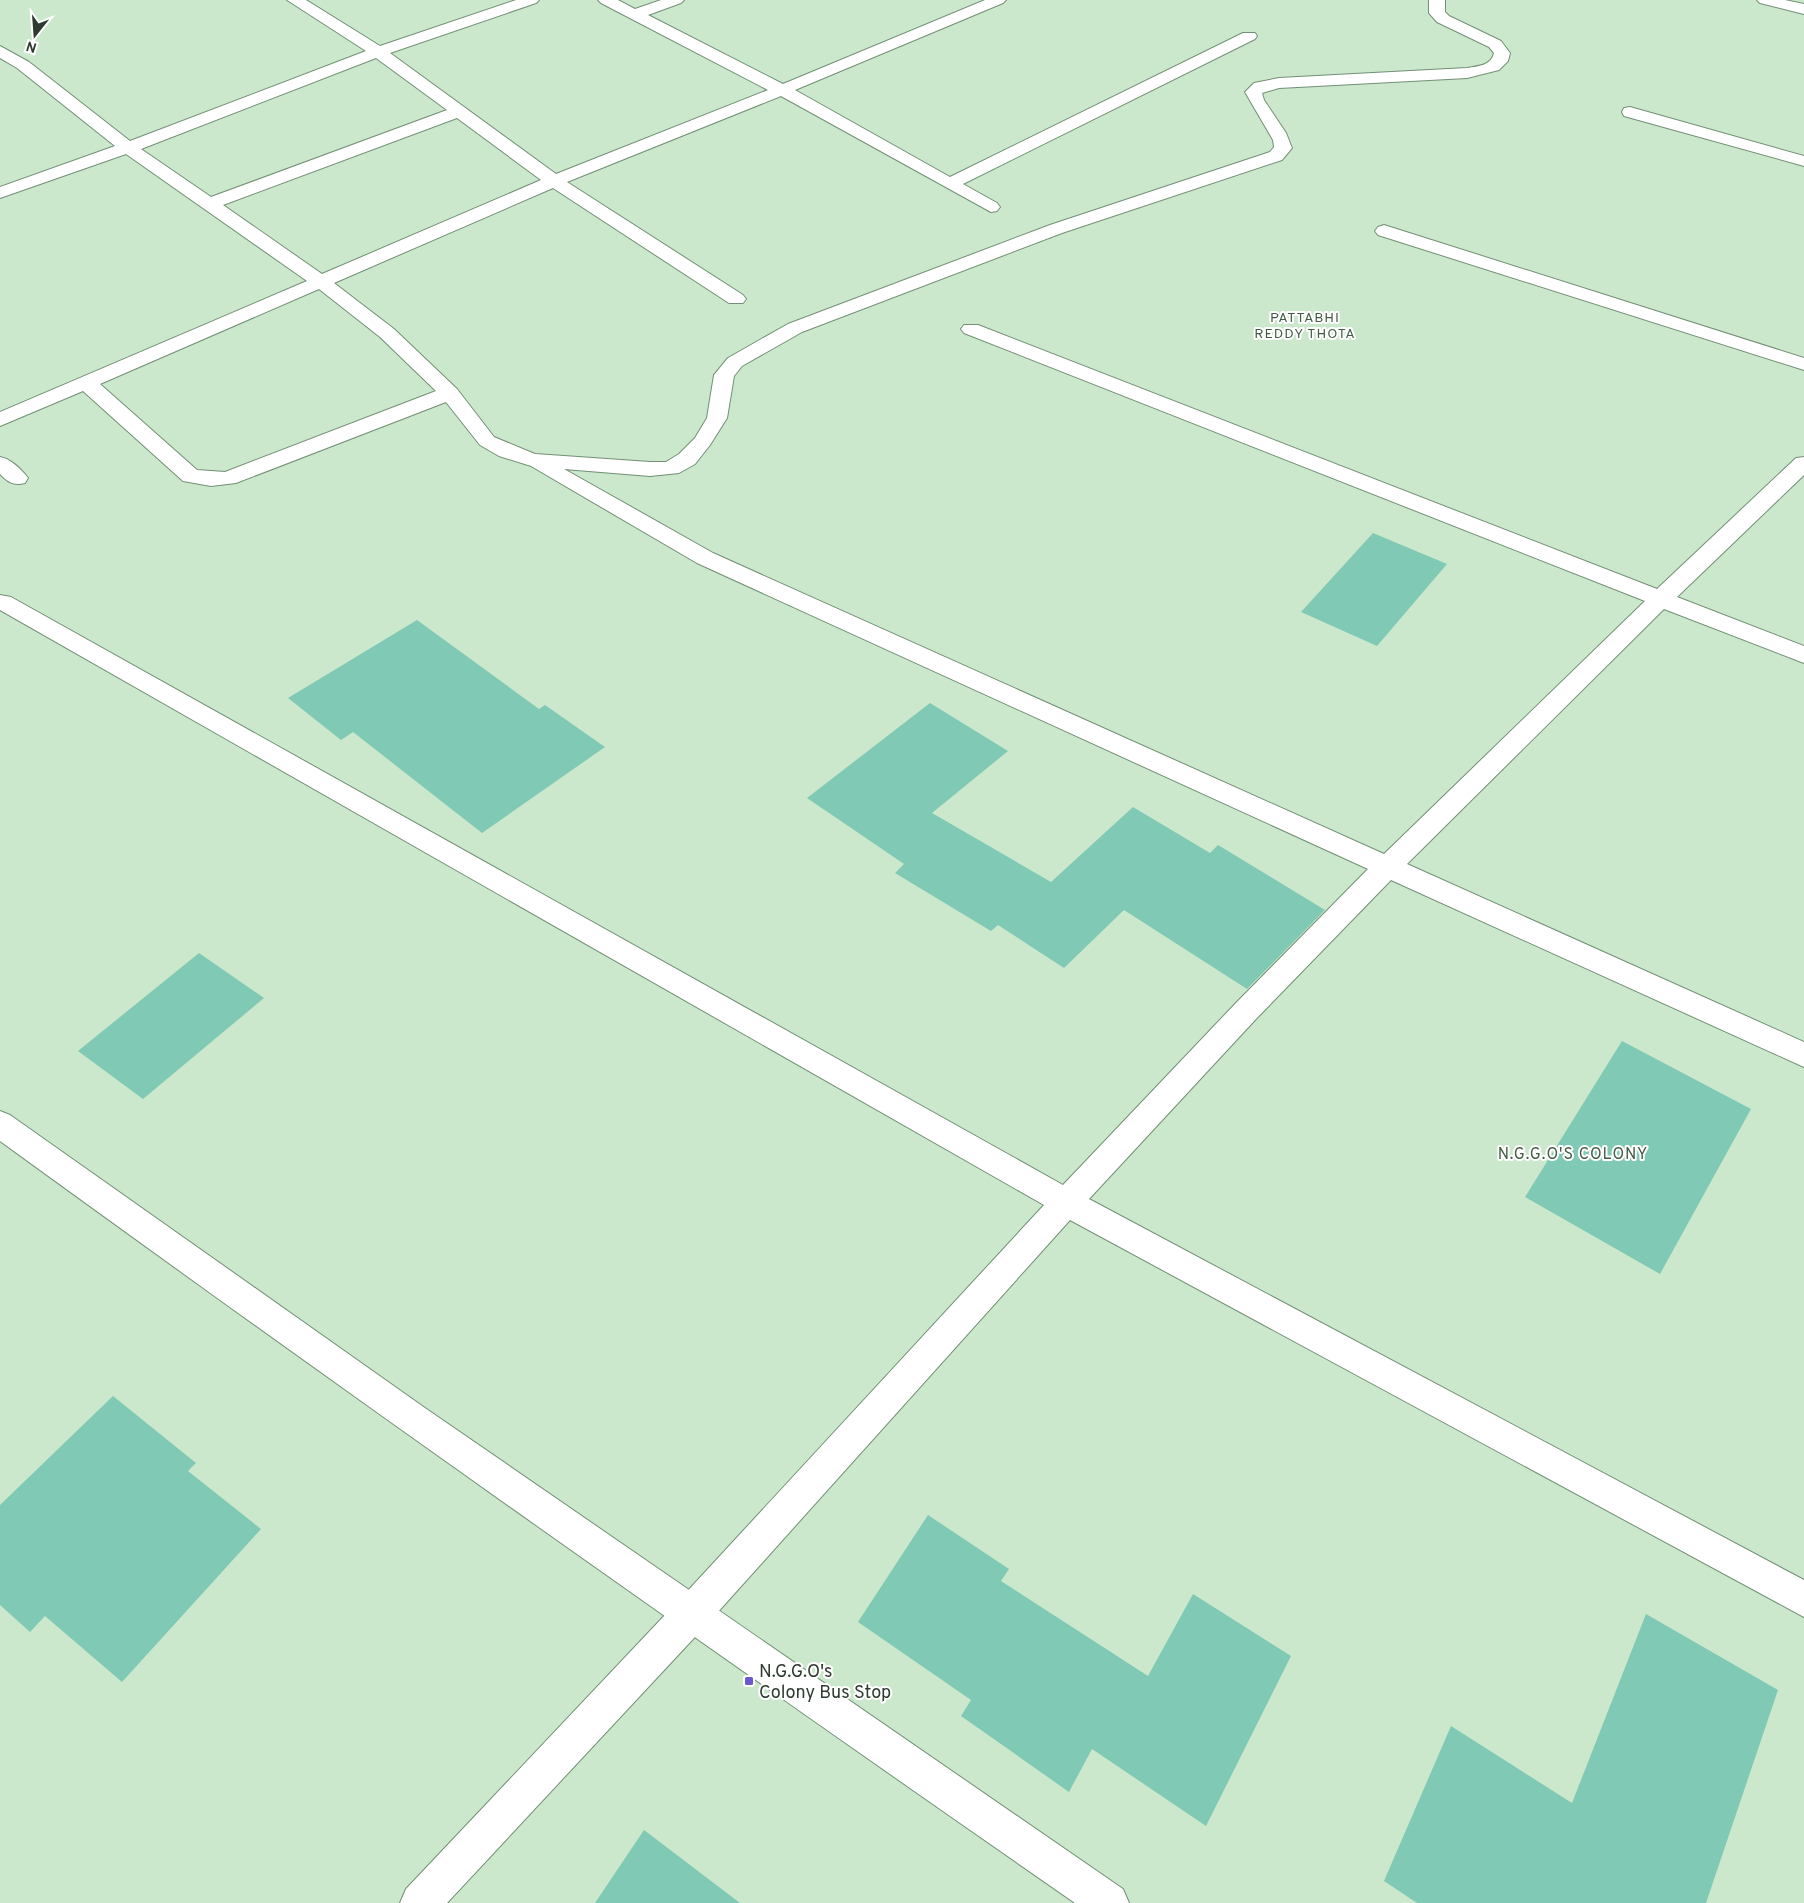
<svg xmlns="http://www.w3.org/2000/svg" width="1804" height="1903" font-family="Overpass,sans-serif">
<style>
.building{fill:#80c9b4}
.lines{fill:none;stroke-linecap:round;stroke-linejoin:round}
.minor-casing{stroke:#738f75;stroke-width:2}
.secondary-casing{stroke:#738f75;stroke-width:2}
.minor{fill:#fff;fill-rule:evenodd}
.secondary{fill:#fff;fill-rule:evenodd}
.poi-dot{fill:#6958d1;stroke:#fff;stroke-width:2}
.labels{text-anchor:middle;stroke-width:4;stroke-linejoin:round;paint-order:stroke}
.far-neighbourhood-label{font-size:14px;letter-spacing:1px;fill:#435c45;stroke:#fff}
.neighbourhood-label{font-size:16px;letter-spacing:1px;fill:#435c45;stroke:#fff}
.near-poi-label{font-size:18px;fill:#2e3a2f;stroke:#fff;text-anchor:start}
</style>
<rect width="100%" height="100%" fill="#cbe8cc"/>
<!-- building -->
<path class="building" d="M1373,533L1447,564L1377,646L1301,612Z
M417,620L539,709L545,705L605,747L482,833L353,732L341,740L288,698Z
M930,703L1008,751L932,813L1051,882L1133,807L1210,853L1218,845L1325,910L1247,989L1124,910L1064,968L998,925L991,931L895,873L904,864L807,798Z
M199,953L264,998L143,1099L78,1051Z
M1622,1041L1751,1109L1660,1274L1525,1197Z
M113,1396L196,1463L188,1471L261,1529L122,1682L45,1616L30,1632L0,1605V1505Z
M928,1515L1009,1569L1001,1581L1148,1676L1193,1594L1291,1656L1206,1826L1092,1749L1069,1792L961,1716L971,1700L858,1622Z
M1646,1614L1778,1690L1706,1903H1417L1384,1881L1451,1726L1572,1803Z
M644,1830L740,1903H595Z"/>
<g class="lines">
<!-- minor casing -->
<g class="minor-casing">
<path id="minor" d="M287,0H306L380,46L516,0H539L536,3L390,53L556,174L768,90L601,3L598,0H618L635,9L661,0H684L681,3L648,15L783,84L985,0H1006L1003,3L795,90L950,177L1243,33H1255L1257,36L1255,39L963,184L997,203L1000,207L997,211L991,212L781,96L567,182L743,295L746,299L743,303H729L553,188L334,283L394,329L457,389L494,437L535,454L650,462H666L679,454L695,438L707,418L714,375L728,358L788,324L1050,225L1270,152L1274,147L1273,140L1245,92L1254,83L1279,78L1467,68C1478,66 1491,66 1494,53L1489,47L1437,22L1429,13V0H1445V12L1449,16L1501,41L1510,53L1508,61L1499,70L1467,78L1279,88L1262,93L1264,100L1286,133L1292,148L1282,160L1062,233L802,332L742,366L734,376L727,418L710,445L695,464L679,473L650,476L564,469L713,553L1384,854L1645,601L964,333L961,329L964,325H978L1657,589L1796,458L1804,457V475L1677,597L1804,646V663L1664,609L1407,864L1804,1042V1067L1391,880L1255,1020L1089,1199L1804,1580V1617L1070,1220L708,1623L447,1903H400L406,1889L682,1597L1044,1205L0,610V595L11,597L1063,1185L1235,1004L1368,869L697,563L531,466L499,456L480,445L446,402L236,483L211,486L183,481L83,391L0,426V412L307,281L126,154L0,198V187L115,146L17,68L0,58V46L29,62L130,141L366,51ZM376,58L447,110L211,197L141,149ZM457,118L541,180L322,274L223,205ZM319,289L380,337L436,391L225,472L197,470L100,384Z
M1757,0H1785L1804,4V14L1760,3Z
M1630,107L1804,156V166L1624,116L1622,112L1624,108Z
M1384,225L1804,358V370L1378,235L1375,231L1378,227Z
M0,457C11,459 21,469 28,478L25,483C13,486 8,482 0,474Z"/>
</g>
<!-- secondary casing -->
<g class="secondary-casing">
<path id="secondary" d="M0,1111L10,1115L425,1408L1123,1889L1129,1903H1075C714,1652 355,1399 0,1141Z"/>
</g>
<!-- minor -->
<use href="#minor" class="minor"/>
<!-- secondary -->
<use href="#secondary" class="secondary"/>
</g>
<!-- markers -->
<rect class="poi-dot" x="744" y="1676" width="10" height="10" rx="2.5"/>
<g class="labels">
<!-- far-neighbourhood labels -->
<g class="far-neighbourhood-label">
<text x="1305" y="322">PATTABHI<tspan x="1305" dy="16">REDDY THOTA</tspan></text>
</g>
<!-- neighbourhood labels -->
<g class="neighbourhood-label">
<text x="1573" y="1159">N.G.G.O'S COLONY</text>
</g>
<!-- near-poi labels -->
<g class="near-poi-label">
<text x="759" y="1677">N.G.G.O's<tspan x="759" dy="21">Colony Bus Stop</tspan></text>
</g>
</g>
<!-- north arrow -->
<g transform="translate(35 35) rotate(197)" stroke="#ffffff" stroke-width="4" paint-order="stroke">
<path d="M0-4L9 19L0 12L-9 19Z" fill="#2e3a2f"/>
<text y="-8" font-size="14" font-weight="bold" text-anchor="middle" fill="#2e3a2f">N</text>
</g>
</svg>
